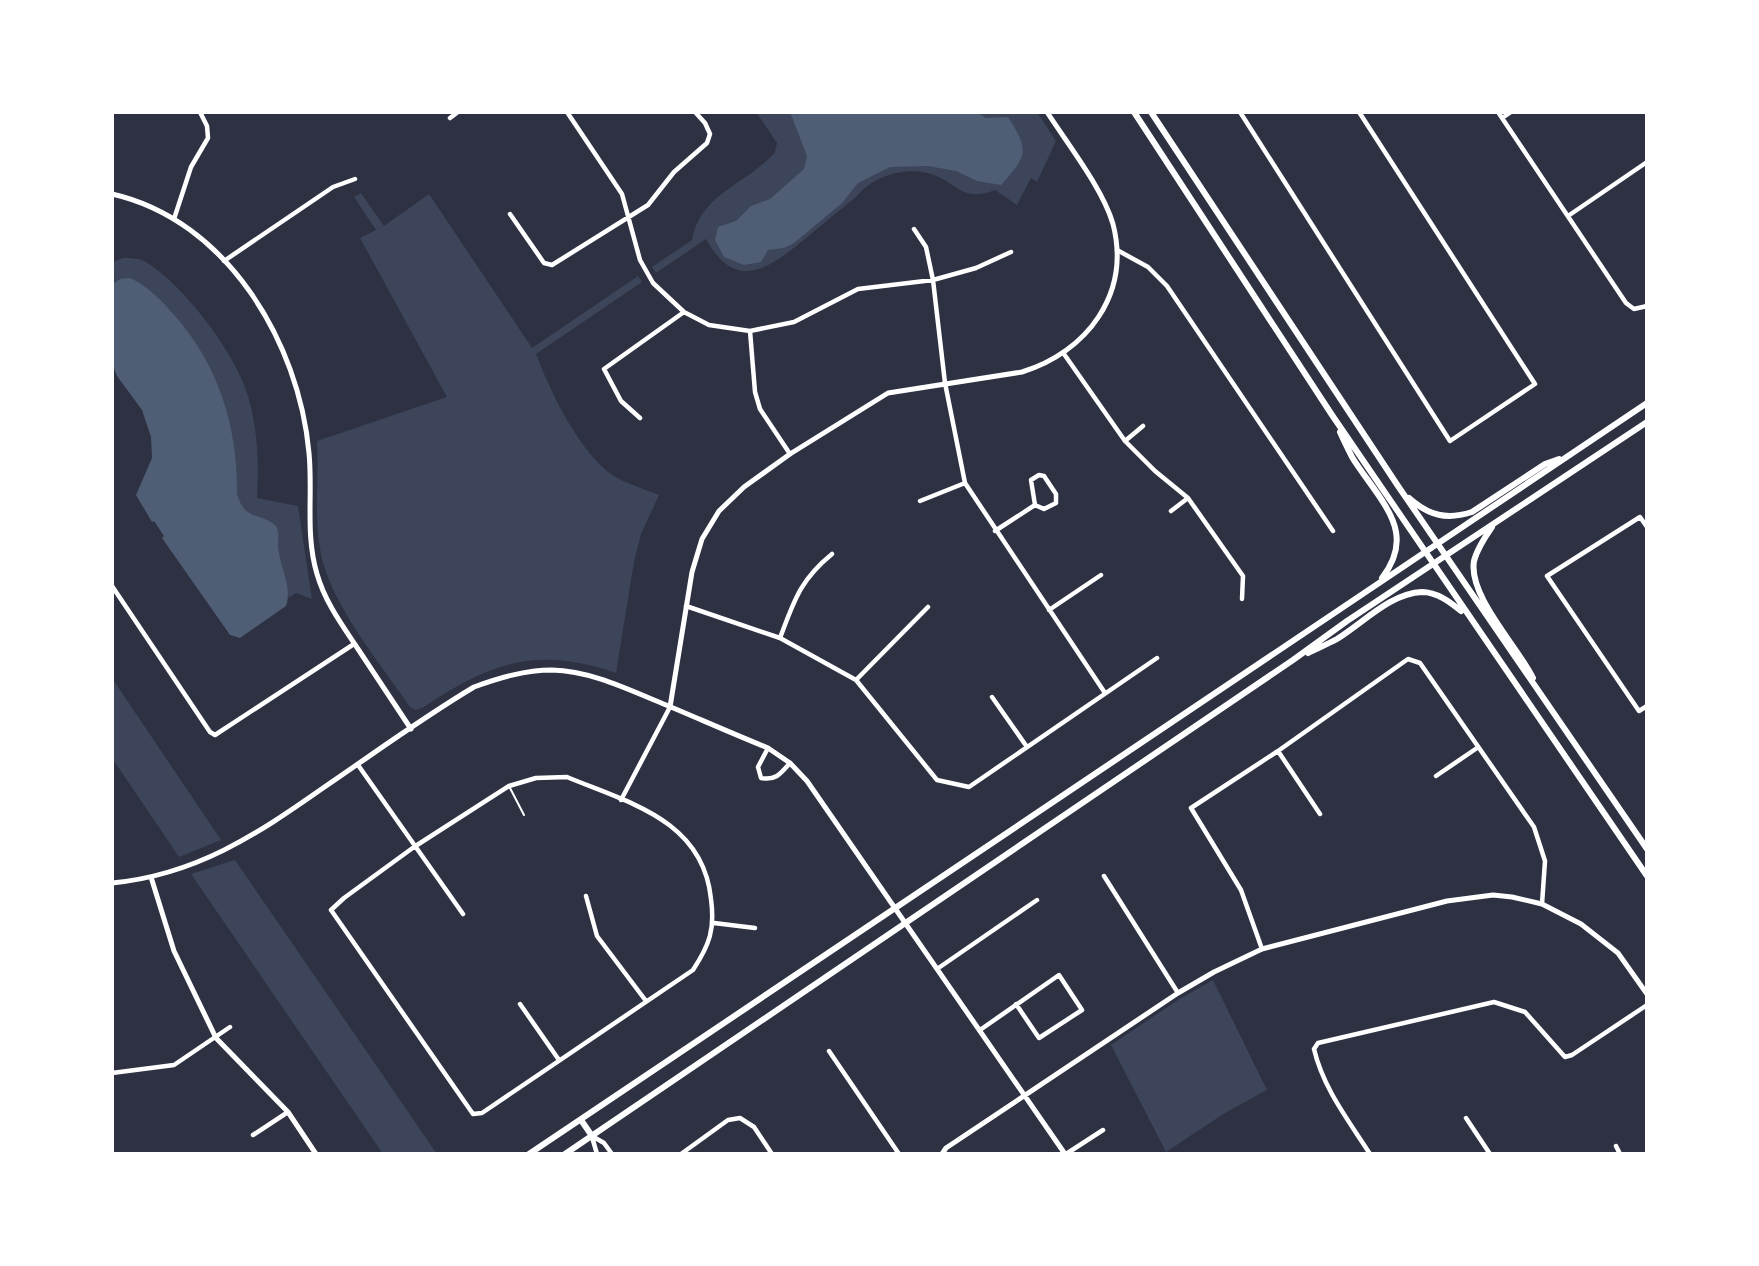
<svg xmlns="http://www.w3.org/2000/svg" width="1759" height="1266" font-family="'Archivo Narrow',sans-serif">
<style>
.green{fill:#3c4559}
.water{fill:#4f5d75}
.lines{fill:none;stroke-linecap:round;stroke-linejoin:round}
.service{stroke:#fff;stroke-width:2}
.minor{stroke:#fff;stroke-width:4.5}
.tertiary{stroke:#fff;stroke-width:5}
.secondary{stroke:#fff;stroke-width:6}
</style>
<rect width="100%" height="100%" fill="#2d3142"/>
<!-- green -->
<path class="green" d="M756,112H1037L1056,141L1037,182L1031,178L1017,205L995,190C962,203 958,183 931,174C906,166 873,176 857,196C840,210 823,224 806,238C770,268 736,294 706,239L656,273L652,267L692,240C700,193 748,184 775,152L777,143Z
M361,193L384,226L429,194L532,348L638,276L642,282L536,354C550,391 580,454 614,476C627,484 645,489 659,495L641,534L634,562L616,673C535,646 491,662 422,708L416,710L410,707C380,663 328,601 320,549C314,514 319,477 317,441L447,397L360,238L376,230L354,197Z
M123,258C130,258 139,258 144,261C182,282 237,355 248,396C258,430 259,464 257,498L298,506L312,599L296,593L289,598L266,540L236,511L112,318V262Z
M112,678L221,840L179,857L112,758Z
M235,860L437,1154H383L191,874Z
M1213,980L1267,1090L1225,1113L1166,1152L1111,1045L1178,1000Z"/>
<!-- water -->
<path class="water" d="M790,112H976L986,118L1008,117C1030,151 1027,156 1001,185L977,181L956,171L928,166L890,167L858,183L842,203L794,243L784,248L768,250L761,262L744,265L724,257L715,240L718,227L736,221L751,206L770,199L804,169L807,156Z
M130,278C148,286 162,301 175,316C219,366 238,428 237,494C245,521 258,512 274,524C280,529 278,539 278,546C279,565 293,588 286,606L240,638L230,635L162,538L164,536L154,521L152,522L136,495L152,458L151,437L142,410L117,376L112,363V285L120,279Z"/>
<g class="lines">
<!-- service -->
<path class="service" d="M510,788L524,815"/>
<!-- minor -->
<path class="minor" d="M567,112L622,194L640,260L653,283L684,312L709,325L750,331L794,322L858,289L933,280L976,268L1011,252
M1240,112L1450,441L1535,384L1359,112
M1498,112L1626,303L1634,309L1647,306
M450,118L458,112
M1502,118L1511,112
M510,214L544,263L552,265L648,205L674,172L707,143L710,134L705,123L695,112
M1568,216L1647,162
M174,219L191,167L208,138L207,126L200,112
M914,229L926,247L933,280L945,383L965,483L1105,693
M1117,250L1148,267L1167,286L1333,531
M224,261L333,187L355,179
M750,331L755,392L760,409L790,454
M1064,354L1125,441L1155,471L1188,498L1243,576L1242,599
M640,418L621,401L604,369L684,312
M1125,441L1143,426
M1039,475L1044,476L1056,494V503L1044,509L1035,505L1031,480Z
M920,501L965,483
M1171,511L1188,498
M1647,527L1640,517L1547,576L1639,711L1647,706
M995,531L1035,505
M112,586L210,732L215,735L354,644
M686,606L780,638L856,680L937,780L969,787L1157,658
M1049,610L1101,575
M780,638C794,601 800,580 832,554
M856,680L928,607
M992,697L1027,747
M768,748L758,767L761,778C776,781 781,773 790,763
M1278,751L1320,814
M358,765L463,914
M1436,776L1477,748
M567,777C629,803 703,820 711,899C715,929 710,944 693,970L482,1113L473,1114L331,910L344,898L414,847L509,786L536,778Z
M621,800L670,707
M1104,876L1178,993
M586,896L597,936L646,1001
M714,923L755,928
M1262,949L1241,890L1191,808L1278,751L1408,659L1420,663L1534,827L1545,861L1542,904
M937,969L1037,900
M520,1004L559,1060
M980,1030L1059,975L1082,1010L1039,1038L1016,1004
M829,1051L899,1154
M112,1073L174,1065L230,1027
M1466,1118L1490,1154
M253,1135L288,1112
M592,1136L604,1143L612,1154
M592,1137L597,1154
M1616,1146L1620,1154
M681,1154L728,1120L740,1118L754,1127L772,1154
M1066,1154L1103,1130
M1370,1154C1349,1121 1323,1088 1314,1049L1318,1043L1494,1002L1525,1012L1565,1057L1572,1055L1647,1005"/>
<!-- tertiary -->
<path class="tertiary" d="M112,194C227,220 299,342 309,453C313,494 305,534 317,574C325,602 342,625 358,649C375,675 393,702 411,729
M670,707L692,572L702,539L719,511L744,487L790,454L888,393L1022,372C1087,352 1131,294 1113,224C1103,189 1067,143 1047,112
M151,877L174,951L216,1038L288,1112L316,1154
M112,883C196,875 256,835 323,788C373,754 422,718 474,687C499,678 525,670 552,670C590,671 625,688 659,702C695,717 731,733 768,748L790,763L807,781L1065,1154
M942,1154L946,1148L1178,993L1214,972L1262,949L1447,901L1493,895L1512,897L1542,904L1581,924L1618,953L1647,994"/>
<!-- secondary -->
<path class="secondary" d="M1134,112L1332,415L1647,876
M1151,112L1398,486L1647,849
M1340,432C1344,441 1348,449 1352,457C1365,479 1392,507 1396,532C1399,549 1392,565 1382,578
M1409,498C1429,516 1447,520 1472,512L1545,464L1559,459
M1492,527C1485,537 1477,549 1474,561C1468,596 1518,647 1533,678
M1308,653C1318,648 1328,644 1337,639C1363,623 1391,593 1422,592C1437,592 1450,602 1461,611
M581,1120L592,1136
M529,1154L1647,403
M565,1154L1293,660L1347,621L1647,422"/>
</g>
<!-- border -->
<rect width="1759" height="1266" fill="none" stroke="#ffffff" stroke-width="228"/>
</svg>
